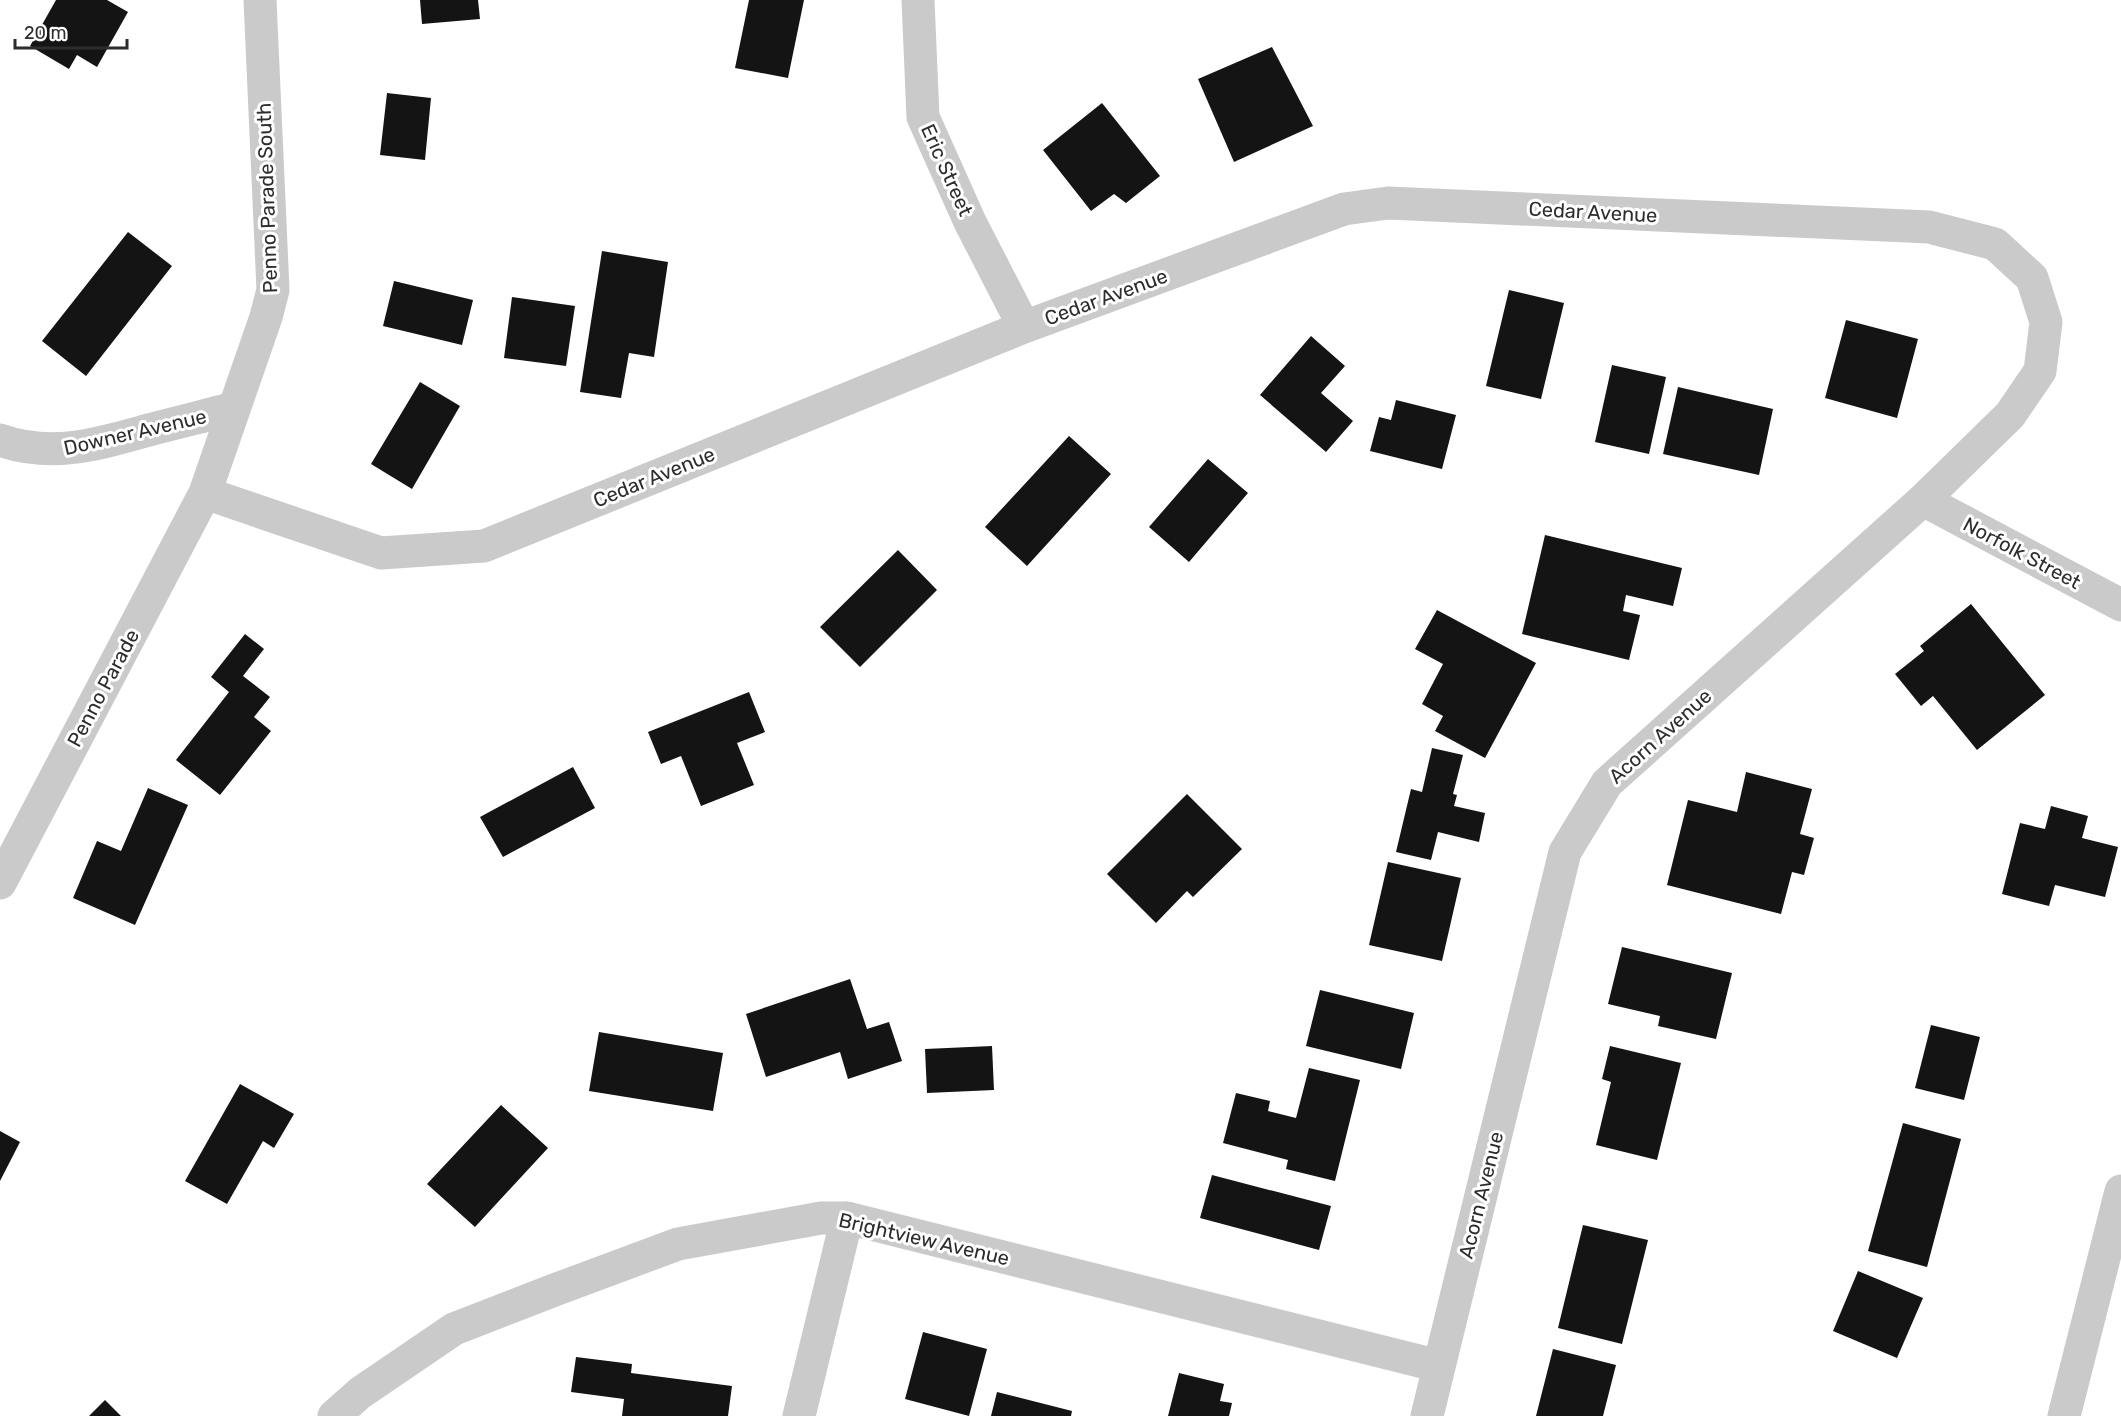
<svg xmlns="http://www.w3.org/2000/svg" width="2121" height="1416" font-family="Rubik,sans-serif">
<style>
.building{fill:#141414}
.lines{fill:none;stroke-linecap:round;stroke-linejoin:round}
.minor{stroke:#cacaca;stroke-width:33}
.tertiary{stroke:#cacaca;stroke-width:33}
.labels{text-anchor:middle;stroke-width:6;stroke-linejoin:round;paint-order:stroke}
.street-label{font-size:20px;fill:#2d2d2d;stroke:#fff}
</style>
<rect width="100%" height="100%" fill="#fff"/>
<!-- building -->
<path class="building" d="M56,0H107L128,12L97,67L77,55L69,69L30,46Z
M420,0H478L480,19L422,24Z
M749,0H804L788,78L735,68Z
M1272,47L1313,126L1234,162L1198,79Z
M387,93L431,98L425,160L380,155Z
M1102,103L1160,176L1126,203L1114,194L1091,211L1043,150Z
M128,232L172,266L86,376L42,341Z
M602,251L668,262L654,357L629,353L621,398L580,392Z
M394,281L473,300L462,345L383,326Z
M1509,290L1564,303L1541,399L1486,386Z
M512,297L575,306L566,366L504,358Z
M1846,320L1918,339L1897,418L1825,398Z
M1311,336L1345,366L1321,393L1353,421L1326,452L1260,395Z
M1612,365L1666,377L1649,454L1595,442Z
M420,382L460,406L412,489L371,464Z
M1678,387L1773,409L1759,475L1663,454Z
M1396,400L1456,415L1442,469L1370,451L1379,417L1391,420Z
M1069,436L1111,474L1027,566L985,527Z
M1208,459L1248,493L1189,562L1149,527Z
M1545,535L1682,568L1673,606L1626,595L1623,611L1640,615L1629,660L1522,634Z
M898,550L937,590L860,667L820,627Z
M1971,604L2045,695L1977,750L1933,696L1921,706L1895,674L1924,651L1920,646Z
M1437,610L1536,663L1485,758L1435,731L1443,716L1422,704L1443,664L1415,649Z
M245,634L264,649L243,676L270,697L254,717L271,731L220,795L176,760L229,692L211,677Z
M749,692L765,732L737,743L754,785L701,806L681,756L661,764L648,732Z
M1432,748L1463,755L1453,794L1457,795L1454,806L1485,813L1479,842L1438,832L1431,860L1396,852L1411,789L1422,792Z
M573,767L595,808L503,857L480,817Z
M1746,772L1812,789L1800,834L1814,838L1804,875L1792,872L1781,914L1667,885L1688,800L1737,812Z
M148,788L188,805L135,925L73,898L97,841L121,851Z
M1187,794L1242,849L1193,897L1187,891L1156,923L1107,874Z
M2051,806L2088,816L2082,838L2118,847L2105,897L2055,885L2049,906L2002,894L2020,823L2045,829Z
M1388,862L1461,878L1442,961L1369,945Z
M1622,947L1732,973L1716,1039L1658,1026L1660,1016L1608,1004Z
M850,979L867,1029L889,1022L902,1061L848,1079L840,1052L766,1077L746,1014Z
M1320,990L1414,1013L1401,1069L1306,1046Z
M1931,1025L1980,1037L1964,1100L1915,1088Z
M599,1032L723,1053L713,1111L589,1091Z
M992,1046L994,1090L927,1093L925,1049Z
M1610,1046L1681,1063L1657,1160L1596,1145L1611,1082L1602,1079Z
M1309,1068L1360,1080L1335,1181L1286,1169L1288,1160L1223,1143L1236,1093L1270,1101L1268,1111L1296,1118Z
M240,1084L294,1114L274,1148L263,1141L227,1204L185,1181Z
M501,1105L548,1148L475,1227L427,1184Z
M1903,1123L1961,1139L1927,1267L1868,1251Z
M0,1131L20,1142L0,1181Z
M1212,1175L1331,1206L1319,1250L1200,1218Z
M1583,1225L1648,1240L1622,1344L1558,1328Z
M1858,1271L1923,1298L1897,1358L1833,1331Z
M923,1332L987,1349L969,1416L905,1399Z
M1553,1349L1616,1365L1603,1416H1536Z
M576,1357L632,1364L631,1373L732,1386L728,1416H622L624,1399L571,1392Z
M1179,1373L1224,1384L1220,1401L1232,1403L1229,1416H1168Z
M997,1392L1072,1411L1071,1416H991Z
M105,1400L121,1416H89Z"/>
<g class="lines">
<!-- minor -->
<path class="minor" d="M918,0L923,117L970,222L1024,327
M205,493L381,553L484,546L1024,327L1344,209L1388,203L1929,227L1995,244L2032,278L2046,322L2040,371L2010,415L1923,500L1607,783L1565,852L1427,1416
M1923,500L2121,605
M0,883L205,493L266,317L273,290L260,0
M334,1416L360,1393L454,1329L557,1289L678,1244L821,1218H847L1439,1366
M799,1416L847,1218
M2064,1416L2121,1191"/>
<!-- tertiary -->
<path class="tertiary" d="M0,440C51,458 95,445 145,431C175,423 205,416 234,408"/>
</g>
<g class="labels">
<!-- street labels -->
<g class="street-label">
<text transform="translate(947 170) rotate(66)" y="7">Eric Street</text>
<text transform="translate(267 198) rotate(-92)" y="7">Penno Parade South</text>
<text transform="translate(1593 212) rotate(3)" y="7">Cedar Avenue</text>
<text transform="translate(1106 297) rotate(-20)" y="7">Cedar Avenue</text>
<text transform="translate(135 432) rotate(-13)" y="7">Downer Avenue</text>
<text transform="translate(654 477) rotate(-22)" y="7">Cedar Avenue</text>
<text transform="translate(2022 553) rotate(28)" y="7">Norfolk Street</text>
<text transform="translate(103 688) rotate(-62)" y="7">Penno Parade</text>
<text transform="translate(1660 736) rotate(-42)" y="7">Acorn Avenue</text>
<text transform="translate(1481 1195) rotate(-76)" y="7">Acorn Avenue</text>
<text transform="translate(924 1239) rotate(13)" y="7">Brightview Avenue</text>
</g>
</g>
<!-- scale -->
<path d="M15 39v9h112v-9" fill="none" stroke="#2d2d2d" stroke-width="3"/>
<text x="24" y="39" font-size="18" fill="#2d2d2d" stroke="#ffffff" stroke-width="4.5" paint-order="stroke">20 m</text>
</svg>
